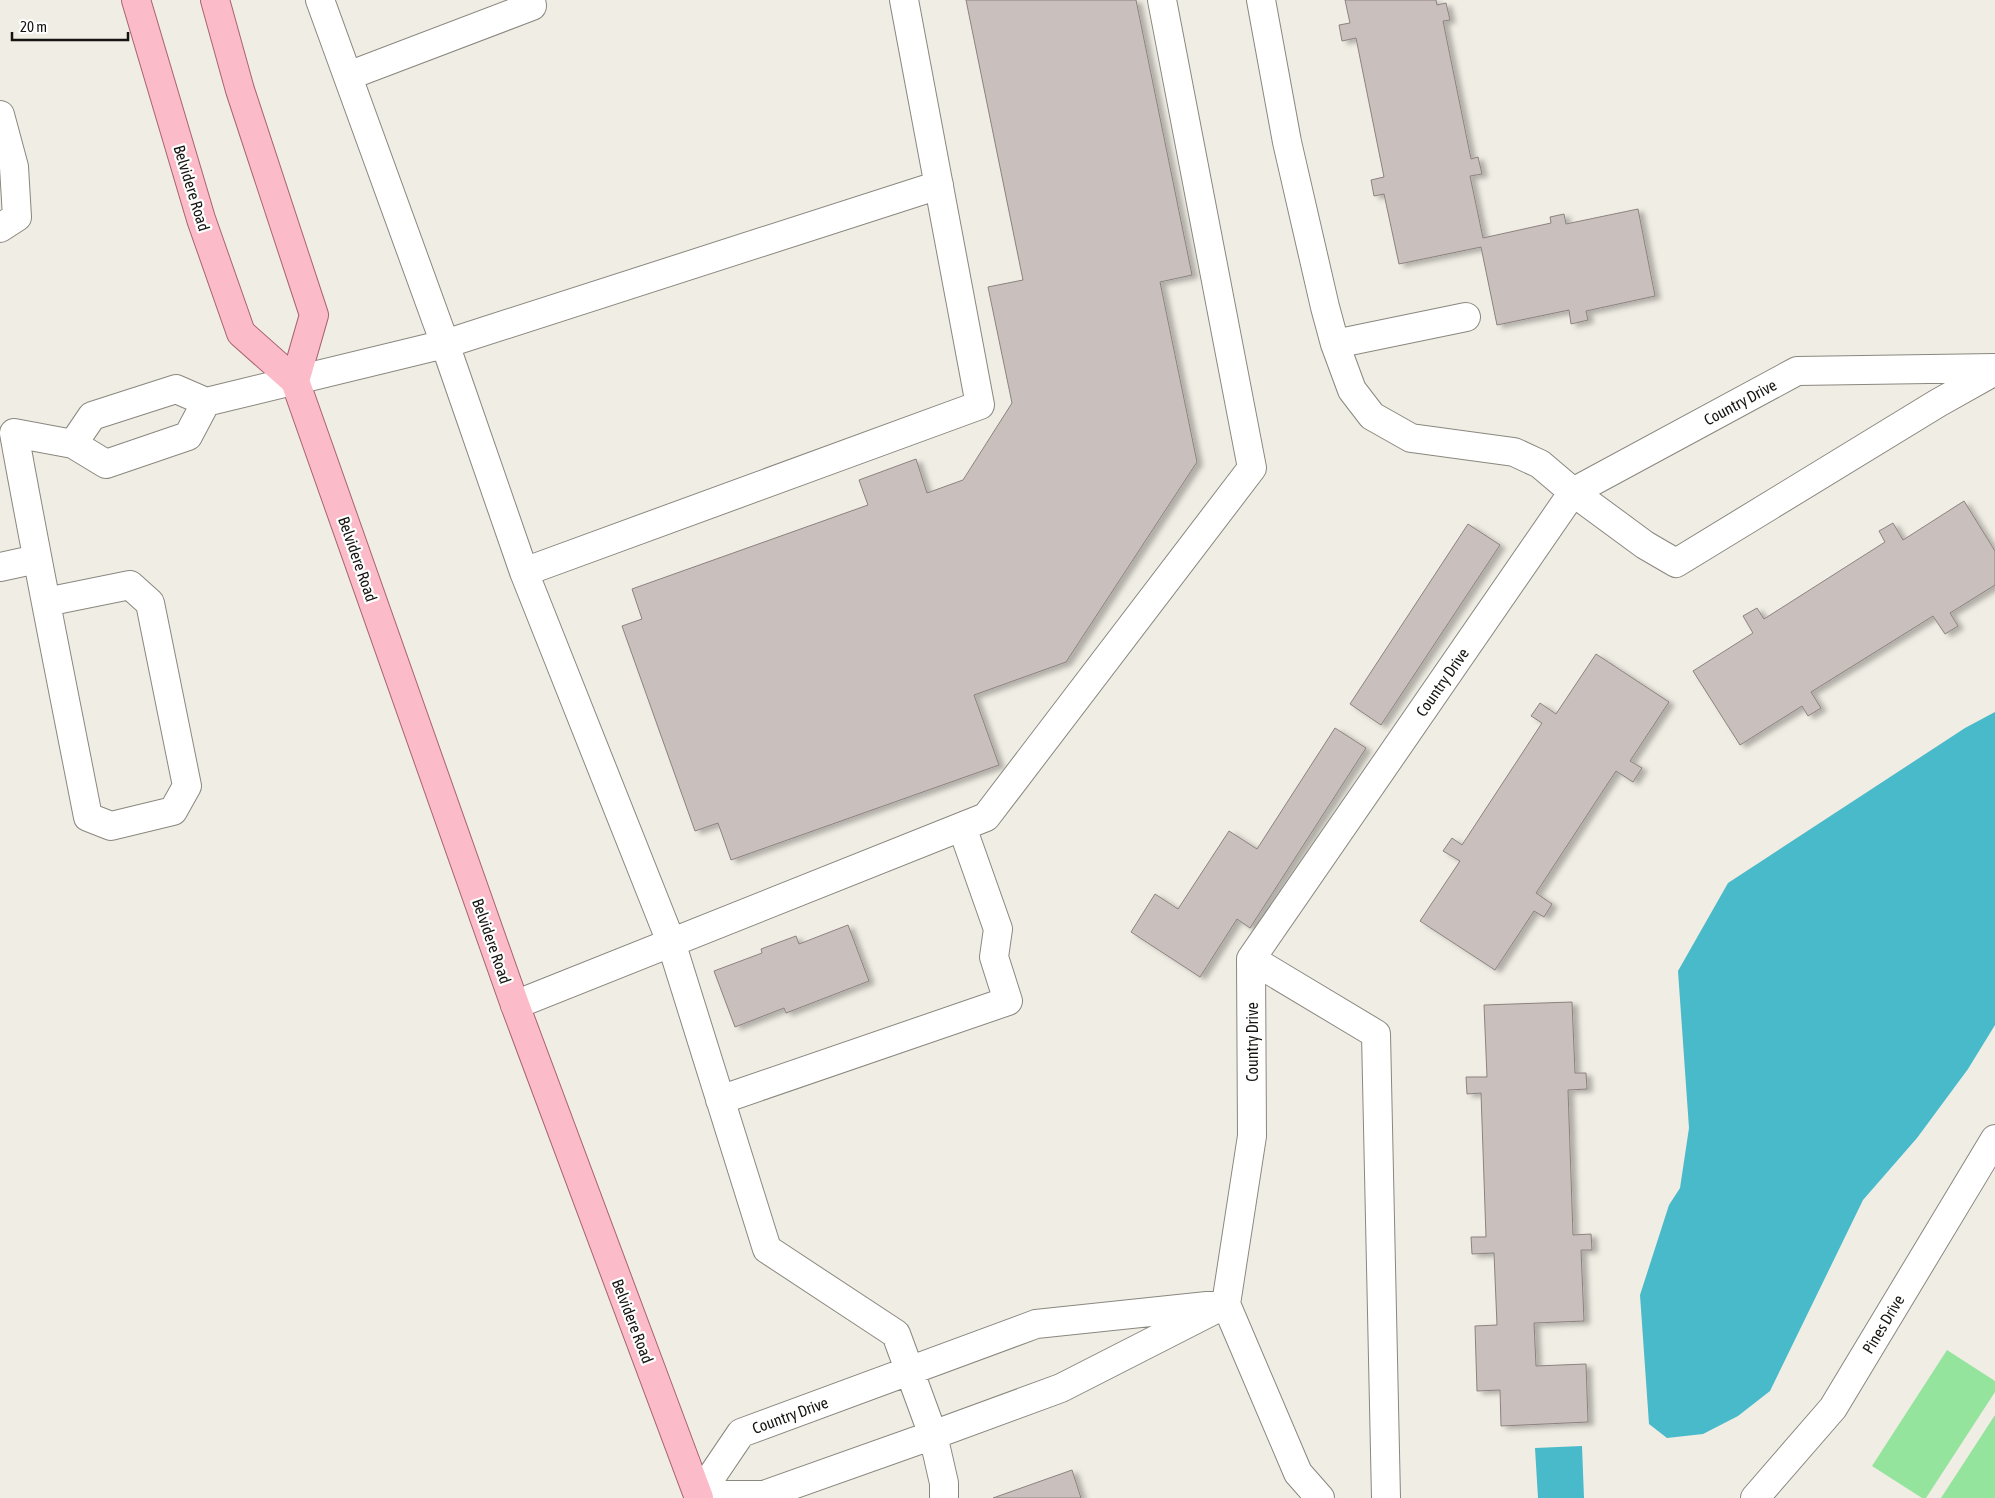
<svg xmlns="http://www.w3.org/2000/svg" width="1995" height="1498" font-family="'Asap Condensed',sans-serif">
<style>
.green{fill:#95e49e}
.water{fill:#48baca}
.building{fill:#c9bfbc;stroke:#8c827f;filter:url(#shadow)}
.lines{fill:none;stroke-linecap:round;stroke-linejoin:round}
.minor-casing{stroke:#8a877f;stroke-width:30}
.major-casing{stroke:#a96370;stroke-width:30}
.minor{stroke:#fff;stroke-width:28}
.major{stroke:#fbbbc8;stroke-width:28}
.labels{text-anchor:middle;stroke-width:4.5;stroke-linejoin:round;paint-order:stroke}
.street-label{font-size:16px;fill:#151411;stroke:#fff}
</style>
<defs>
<filter id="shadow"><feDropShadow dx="5.5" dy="3" stdDeviation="2.5" flood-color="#0004"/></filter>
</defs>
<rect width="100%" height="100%" fill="#f0ede4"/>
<!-- green -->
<path class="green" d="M1947,1350L1995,1381V1392L1926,1498H1922L1872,1466Z
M1995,1415V1498H1941Z"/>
<!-- water -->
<path class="water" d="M1995,712V1025L1968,1069L1917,1138L1863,1200L1770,1391L1738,1416L1703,1434L1667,1438L1649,1424L1640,1295L1669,1205L1680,1188L1689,1128L1678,971L1728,883L1965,728Z
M1582,1446L1584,1498H1538L1535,1448Z"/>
<!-- building -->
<path class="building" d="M966,0H1136L1192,275L1160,282L1197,462L1066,662L974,695L999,765L731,860L718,823L695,831L622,626L642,619L632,589L868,505L859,480L916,459L927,493L963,480L1012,403L988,287L1023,280Z
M1345,0H1436L1437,5L1446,3L1450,20L1443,21L1471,159L1478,157L1482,174L1470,176L1483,238L1551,223L1550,217L1564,214L1566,224L1638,209L1655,296L1586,311L1588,320L1571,324L1569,310L1497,325L1481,247L1399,264L1384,194L1374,196L1371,180L1384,177L1356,38L1342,41L1339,25L1350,23Z
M1964,501L1995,551V585L1950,613L1958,626L1945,634L1933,616L1811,692L1821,708L1808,716L1802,706L1740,745L1693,671L1753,633L1743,616L1757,608L1764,619L1885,542L1879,531L1893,523L1903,540Z
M1468,524L1500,545L1381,725L1350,704Z
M1596,654L1669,702L1630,761L1642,768L1633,782L1616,771L1536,893L1552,904L1544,917L1534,911L1495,970L1420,921L1460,861L1443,851L1452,838L1462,845L1542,723L1531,716L1540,703L1556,714Z
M1335,728L1366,748L1250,928L1237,919L1200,977L1131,932L1155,894L1178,909L1229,831L1257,849Z
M848,925L869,981L786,1013L784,1008L735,1027L714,971L762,953L761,949L796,936L799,944Z
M1572,1002L1575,1073H1586L1587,1089L1568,1090L1573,1235L1591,1234L1592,1250H1581L1584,1321L1534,1323L1536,1366L1586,1364L1588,1422L1501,1426L1500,1390L1477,1391L1475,1326L1497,1325L1494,1253L1472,1254L1471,1237H1486L1481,1093L1467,1094L1466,1077H1487L1484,1005Z
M1072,1470L1081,1498H993Z"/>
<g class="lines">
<!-- minor casing -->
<g class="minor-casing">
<path id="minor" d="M320,0L445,344L939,185
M1261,0L1287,142L1325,307L1335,344L1352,390L1372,416L1411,438L1514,452L1540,464L1573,492L1645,545L1676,563L1938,403L1995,371
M348,76L532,6L531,0
M0,115L14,167L17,217L0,228
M1335,344L1466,317
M73,444L92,416L176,389L206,402L445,344L524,572L980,405L904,0
M0,567L37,559
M524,572L671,942L767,1249L896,1334L933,1435L944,1483V1498
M46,602L130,585L150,603L187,786L173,811L111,826L88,817C63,689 37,561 14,433L73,444L106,464L188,436L206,402
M1251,959L1376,1034L1386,1498
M515,1005L986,817L1252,468L1162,0
M720,1100L1008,1001L994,957L998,929L962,827
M699,1495L741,1433L1036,1324L1226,1304
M699,1495H764L933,1435L1061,1388L1212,1311
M1320,1498L1298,1473L1226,1304L1252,1136L1251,959L1573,492L1797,371L1995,368
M1755,1498L1833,1408L1995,1139"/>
</g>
<!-- major casing -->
<g class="major-casing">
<path id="major" d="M136,0L201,219L241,333L295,381L515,1005L699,1498
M215,0L240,90L314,315L295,381"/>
</g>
<!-- minor -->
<use href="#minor" class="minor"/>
<!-- major -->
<use href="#major" class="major"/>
</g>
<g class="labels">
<!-- street labels -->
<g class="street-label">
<text transform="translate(192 188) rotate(73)" y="6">Belvidere Road</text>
<text transform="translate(1740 402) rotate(-28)" y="6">Country Drive</text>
<text transform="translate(358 559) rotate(71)" y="6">Belvidere Road</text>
<text transform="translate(1442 682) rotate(-55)" y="6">Country Drive</text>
<text transform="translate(492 941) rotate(71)" y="6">Belvidere Road</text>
<text transform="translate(1252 1042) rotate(-90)" y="6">Country Drive</text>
<text transform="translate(633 1321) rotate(69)" y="6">Belvidere Road</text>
<text transform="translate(1883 1324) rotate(-59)" y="6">Pines Drive</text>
<text transform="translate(790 1415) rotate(-20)" y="6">Country Drive</text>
</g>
</g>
<!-- scale -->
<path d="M12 32v8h116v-8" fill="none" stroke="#151411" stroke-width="2.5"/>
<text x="20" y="32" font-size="15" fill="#151411" stroke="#ffffff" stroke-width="4" paint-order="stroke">20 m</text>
</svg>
